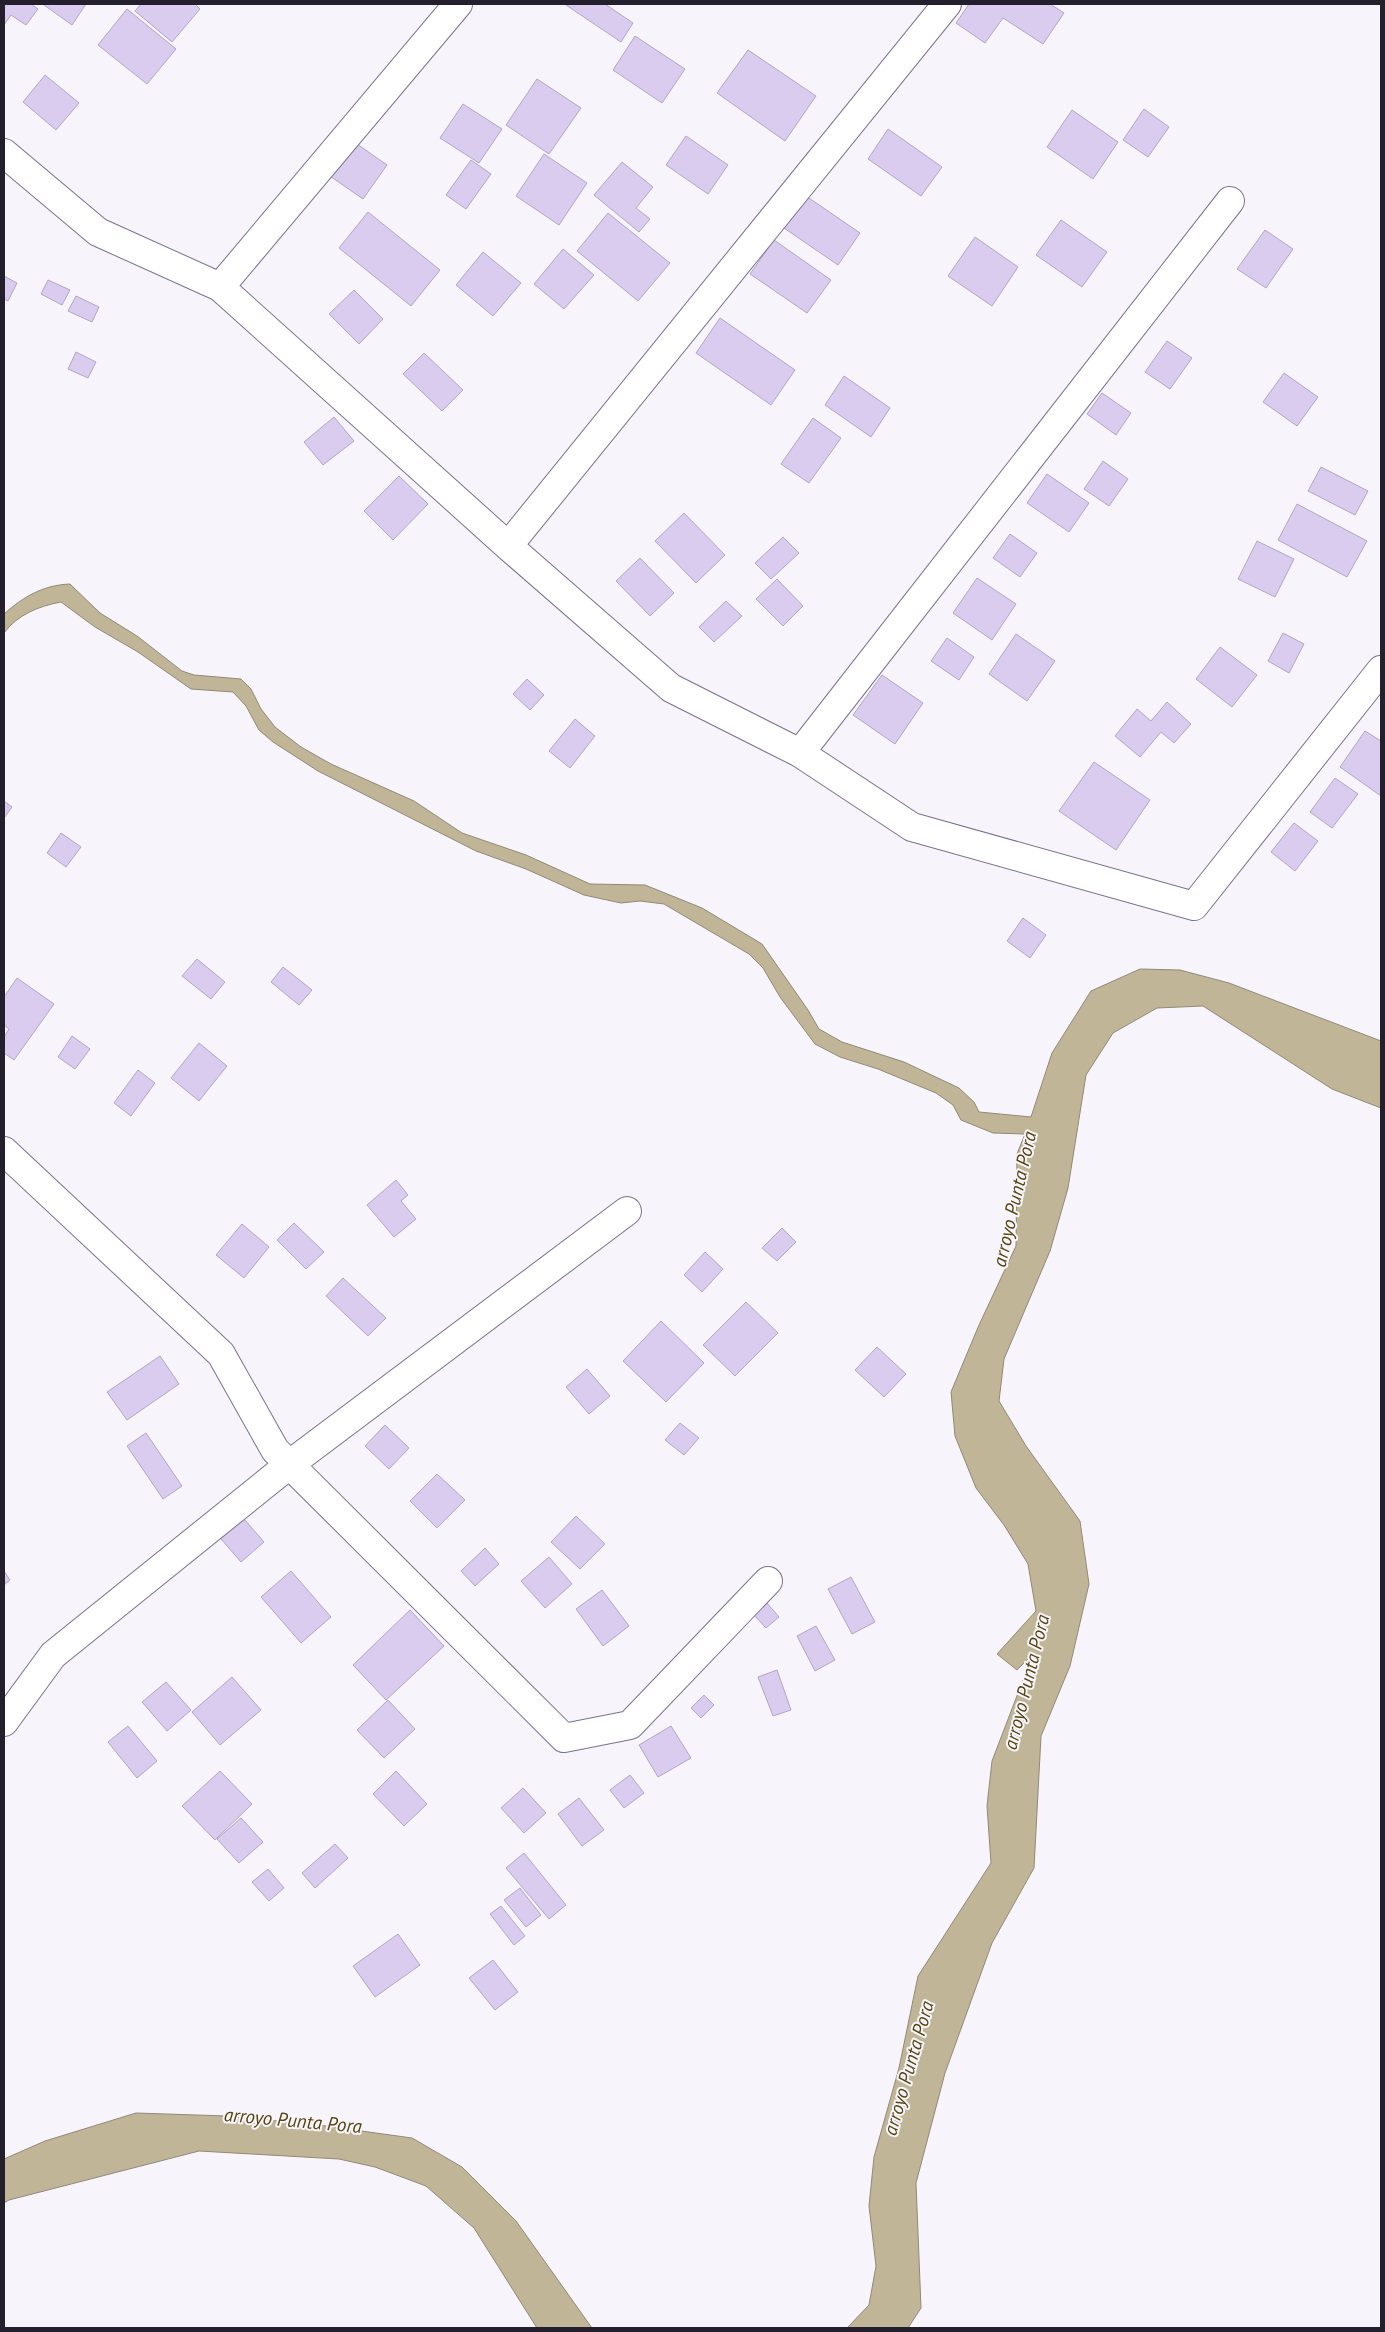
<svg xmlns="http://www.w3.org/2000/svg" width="1385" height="2332" font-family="'PT Sans',sans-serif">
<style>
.water{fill:#c0b697;stroke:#918977}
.building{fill:#d9ccef;stroke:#b2a5c7}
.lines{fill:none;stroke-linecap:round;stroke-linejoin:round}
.street-casing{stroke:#7c708f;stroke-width:30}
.street{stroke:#fff;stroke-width:28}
.labels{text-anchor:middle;stroke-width:4;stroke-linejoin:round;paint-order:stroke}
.water-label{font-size:19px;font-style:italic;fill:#54440d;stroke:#f7f4fb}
</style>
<rect width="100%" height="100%" fill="#f7f4fb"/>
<!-- water -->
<path class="water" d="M70,584L100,613L137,636L182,671L194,675L241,679L251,689L261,709L275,727L301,747L331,764L414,801L462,833L526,855L590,884L645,885L702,908L762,944L808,1010L819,1029L842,1042L904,1062L959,1088L974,1102L979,1112L1031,1117L1052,1053L1091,991L1140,969L1180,970L1229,983L1381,1041V1108L1332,1089L1203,1006L1157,1008L1113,1033L1086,1075L1068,1188L1050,1251L1004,1359L999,1401L1026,1446L1080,1521L1089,1584L1070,1666L1041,1736L1034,1868L992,1943L945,2073L916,2183L921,2308L908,2328H847L869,2305L876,2266L869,2206L874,2157L899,2068L918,1976L991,1863L987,1806L992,1761L1025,1675L1028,1659L1017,1670L997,1654L1036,1611L1028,1564L1004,1525L976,1488L955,1436L951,1392L979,1325L1016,1246L1017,1154L1025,1134L993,1133L961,1120L953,1105L936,1093L878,1069L840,1057L815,1044L780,997L763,968L749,954L664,904L640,901L621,903L584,895L526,869L476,851L318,771L273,742L259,730L246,706L233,692L191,689L138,652L95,627L61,602C39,606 17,615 4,633V614C23,597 43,585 70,584Z
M136,2113L227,2116L318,2125L412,2138L462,2167L516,2221L592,2328H537L474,2228L426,2186L375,2167L339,2159L199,2151L9,2200L4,2203V2159L45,2141Z"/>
<!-- building -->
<path class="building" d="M4,4H31L38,9L26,25L11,15L4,25Z
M45,4H86L72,25L44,5Z
M141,4H195L200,9L172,42L135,11Z
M567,4H605L633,23L621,42L566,5Z
M969,4H1050L1064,13L1043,44L1003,18L985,43L956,23Z
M127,9L176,49L147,84L98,45Z
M635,36L685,69L662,103L613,70Z
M748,50L816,96L785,141L717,93Z
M45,75L79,103L56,130L23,102Z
M537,79L581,108L549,154L506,125Z
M463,104L502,129L479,163L440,138Z
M1144,109L1169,127L1148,157L1123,140Z
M1072,110L1118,142L1093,179L1047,147Z
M888,129L942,167L921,196L868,159Z
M686,136L728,165L708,194L666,165Z
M357,144L387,165L363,199L327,174Z
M544,154L587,183L559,225L516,196Z
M471,160L491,174L466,209L446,195Z
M622,162L653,187L636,208L650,219L639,232L594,195Z
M806,196L860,233L838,265L784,228Z
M368,212L440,270L411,306L339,248Z
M608,213L670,263L638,301L577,251Z
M1061,220L1107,252L1082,287L1036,255Z
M1265,230L1293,249L1266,288L1237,269Z
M975,237L1018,267L992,306L948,276Z
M774,240L831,280L807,313L750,274Z
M563,249L594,275L564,309L534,284Z
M483,252L521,283L493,316L456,285Z
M4,276L17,283L8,301L4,299Z
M48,280L70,290L62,305L41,294Z
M354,290L383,319L359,344L329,314Z
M76,296L99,307L92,322L68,311Z
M720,318L795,370L771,405L696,353Z
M1167,341L1192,358L1170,389L1145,372Z
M76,352L96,362L88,378L68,369Z
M424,353L463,390L442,411L403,374Z
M1284,373L1318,397L1297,426L1263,402Z
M844,376L890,408L871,437L825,405Z
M1102,393L1131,413L1116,435L1087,414Z
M334,417L354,441L323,465L304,442Z
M813,418L841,438L809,483L781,464Z
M1103,461L1128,479L1109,506L1084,489Z
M1321,467L1368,491L1355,515L1308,491Z
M1047,474L1089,503L1069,532L1027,503Z
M399,476L428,504L393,540L364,511Z
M1297,504L1367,541L1347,577L1278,540Z
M684,513L725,555L696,583L655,541Z
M1010,534L1037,553L1020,577L993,558Z
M783,537L799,553L771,579L755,563Z
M1257,541L1294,559L1275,597L1238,579Z
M640,558L674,593L650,616L616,581Z
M977,578L1016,604L992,640L953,613Z
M777,579L803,606L783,626L756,599Z
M726,601L742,616L714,642L699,627Z
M1283,633L1304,644L1289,673L1268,661Z
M1016,634L1055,661L1027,701L989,674Z
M947,638L974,657L959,680L931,661Z
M1220,647L1257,675L1232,707L1196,679Z
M882,675L923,703L895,744L853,715Z
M527,679L544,695L530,710L513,694Z
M1167,702L1191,724L1174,743L1161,732L1140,757L1115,736L1137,709L1151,721Z
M575,719L595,736L570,768L549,751Z
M1365,731L1381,741V796L1340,767Z
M1094,762L1150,800L1116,850L1059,811Z
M1335,778L1358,794L1332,828L1310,812Z
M4,801L12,807L4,818Z
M1294,823L1318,841L1295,871L1271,852Z
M61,833L81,847L66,867L47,853Z
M1023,918L1046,935L1030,958L1007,941Z
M197,959L225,982L211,999L182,976Z
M283,967L312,990L299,1005L271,982Z
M17,978L54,1004L14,1060L4,1053V1037L9,1029L4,1025V997Z
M72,1036L90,1049L75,1069L58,1057Z
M199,1043L227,1066L199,1101L171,1078Z
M138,1070L155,1083L131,1116L114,1103Z
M396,1180L408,1195L401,1201L416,1219L394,1237L367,1205Z
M294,1223L324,1252L306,1269L277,1240Z
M242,1224L269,1247L244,1278L216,1255Z
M782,1228L796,1242L777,1261L762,1248Z
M705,1252L723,1269L702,1292L684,1275Z
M343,1278L386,1318L368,1336L326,1296Z
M746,1302L778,1333L735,1376L703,1345Z
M661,1321L704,1363L666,1402L623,1361Z
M877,1347L906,1374L884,1397L855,1370Z
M160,1356L179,1384L127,1420L107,1392Z
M587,1369L610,1396L589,1414L566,1387Z
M680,1423L699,1438L684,1455L665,1440Z
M385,1425L409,1448L389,1469L365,1446Z
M146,1433L182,1486L163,1499L127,1446Z
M437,1474L465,1500L437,1528L410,1501Z
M238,1512L264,1542L241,1562L215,1532Z
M576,1516L605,1544L580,1569L551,1542Z
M485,1548L499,1564L475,1586L461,1571Z
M549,1557L572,1584L545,1608L521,1581Z
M4,1571L10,1580L4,1585Z
M291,1571L331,1617L301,1643L261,1597Z
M851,1577L875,1622L852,1634L828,1589Z
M602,1590L629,1626L603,1646L576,1609Z
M766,1602L779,1617L766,1628L753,1614Z
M410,1610L444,1646L386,1700L353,1665Z
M816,1626L835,1660L815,1671L797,1636Z
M777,1670L791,1710L773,1716L758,1677Z
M232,1677L261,1710L220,1745L192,1712Z
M166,1682L191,1710L167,1731L142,1702Z
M704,1695L714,1705L701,1718L691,1708Z
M388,1700L415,1729L384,1758L357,1730Z
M128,1726L157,1761L137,1778L108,1742Z
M671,1726L691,1758L658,1777L639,1745Z
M220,1771L252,1804L215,1840L182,1806Z
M396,1771L427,1804L404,1826L373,1794Z
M630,1775L644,1793L624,1808L610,1790Z
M523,1788L546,1813L524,1833L501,1808Z
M579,1798L604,1830L582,1846L558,1814Z
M241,1818L263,1842L239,1863L217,1839Z
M335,1844L348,1858L315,1888L302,1873Z
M524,1853L566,1905L549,1919L506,1868Z
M268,1869L284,1888L269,1901L252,1882Z
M520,1888L541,1915L526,1927L504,1900Z
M501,1906L525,1936L514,1945L490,1914Z
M398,1934L420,1965L375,1997L353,1966Z
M493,1960L518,1992L495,2010L469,1978Z"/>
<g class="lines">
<!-- street casing -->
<g class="street-casing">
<path id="street" d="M4,153L98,232L220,287L508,546L671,688L800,753L912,827L1194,906L1381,670
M220,287L458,4
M508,546L947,4
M800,753L1230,201
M4,1151L221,1354L275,1450L564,1738L630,1725L768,1581
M4,1722L53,1655L290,1464L627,1211"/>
</g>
<!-- street -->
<use href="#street" class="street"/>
</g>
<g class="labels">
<!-- water labels -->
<g class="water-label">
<text transform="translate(1014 1199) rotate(-77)" y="7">arroyo Punta Pora</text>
<text transform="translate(1026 1682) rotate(-76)" y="7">arroyo Punta Pora</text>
<text transform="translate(908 2068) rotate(-74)" y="7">arroyo Punta Pora</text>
<text transform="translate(293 2120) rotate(5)" y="7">arroyo Punta Pora</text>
</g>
</g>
<!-- border -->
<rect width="1385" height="2332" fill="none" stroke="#241f2c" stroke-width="10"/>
</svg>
